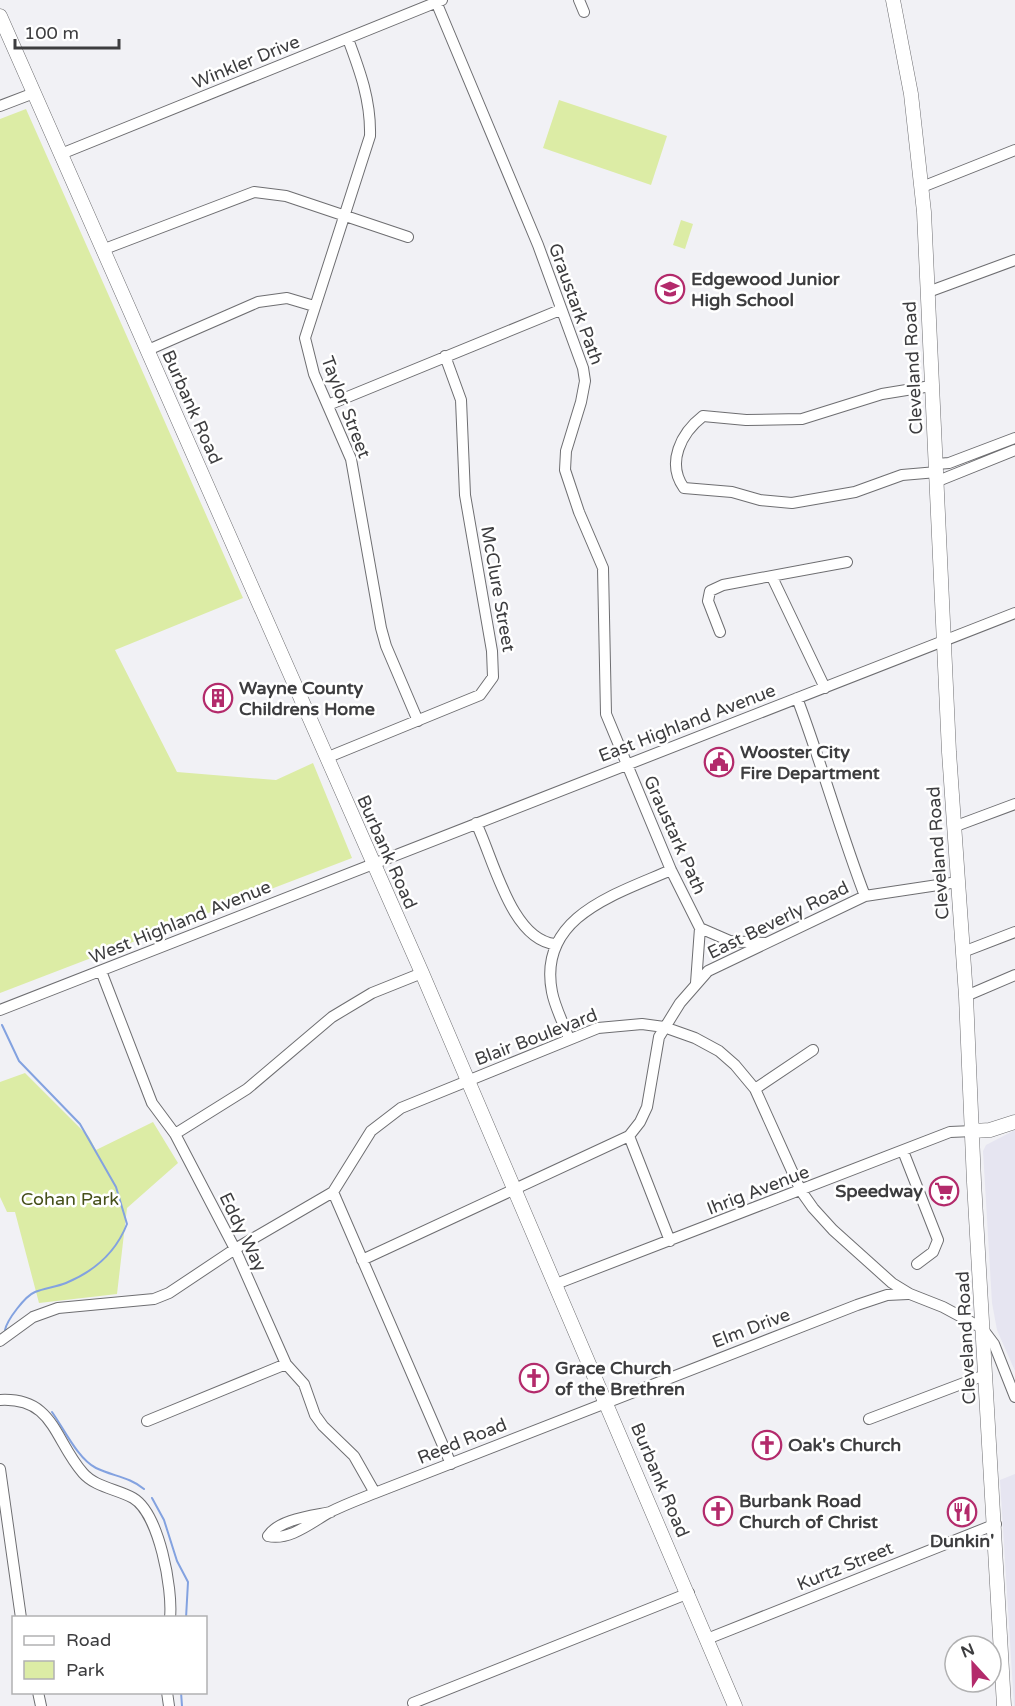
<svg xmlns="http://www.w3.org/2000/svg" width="1015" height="1706" font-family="'Varela Round',sans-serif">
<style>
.built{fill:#e6e5f1}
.green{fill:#dceca5}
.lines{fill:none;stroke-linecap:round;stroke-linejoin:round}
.stream{stroke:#83a2e0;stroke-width:2}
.minor-casing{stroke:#6e6e71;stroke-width:12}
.major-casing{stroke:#6e6e71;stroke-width:15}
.minor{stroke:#fff;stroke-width:10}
.major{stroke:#fff;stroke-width:14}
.labels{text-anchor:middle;stroke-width:5;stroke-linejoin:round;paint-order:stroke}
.street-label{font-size:18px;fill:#3d3d3f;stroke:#fff}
.poi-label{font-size:18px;font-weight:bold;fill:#3d3d3f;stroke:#fff;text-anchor:start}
.park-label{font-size:18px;fill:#46501a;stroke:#fff}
</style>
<rect width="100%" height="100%" fill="#f1f1f5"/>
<!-- built -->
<path class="built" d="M1015,1130V1371L997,1330L992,1303L983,1151L986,1145Z
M1015,1474V1706H1014L1000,1480Z"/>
<!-- green -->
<path class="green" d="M559,100L667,136L651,185L543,148Z
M26,109L243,598L115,650L177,772L276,780L313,763L352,858L0,993V119Z
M681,220L693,224L685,249L673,245Z
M25,1073L89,1137L96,1150L153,1122L178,1163L127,1208L117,1294L39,1303L15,1212H7L0,1197V1082Z"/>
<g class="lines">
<!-- stream -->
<path class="stream" d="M2,1025L19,1061L80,1124L116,1187L127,1224C116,1252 95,1271 66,1283C56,1287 45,1288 35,1292C25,1296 7,1320 5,1330
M52,1412C64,1429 78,1459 96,1468C112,1476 130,1477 144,1489
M152,1498L164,1520L177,1561L188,1582L186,1618
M181,1692L182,1706"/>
<!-- minor casing -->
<g class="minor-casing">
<path id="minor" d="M579,0L584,12
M437,4L538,245L583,368L585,381L581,402L566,451L565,470L579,512L603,568L606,714L671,870L700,928L730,941L765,943
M348,39C360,71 371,101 370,136L305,338L314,374L351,459L381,628L386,646L418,721
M0,106L34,93
M61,154L442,0
M922,187L1015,150
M102,250L254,192L286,196L408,237
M928,292L1015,260
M148,350L258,302L287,298L314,306
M931,386L882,394L802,419L746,420L703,416C681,433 666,463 684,488L732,492L760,500L792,503L855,492L902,475L937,472
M328,405L560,310
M937,464L949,463L1015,438
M938,481L1015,450
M772,577L825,688
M720,632L708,601L710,591L723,585L847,562
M797,698C822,764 840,831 865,896
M326,758L480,695L493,677L492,651L465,495L461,400L445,356
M476,823C493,857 511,940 555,944
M956,826L1015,804
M963,952L1015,932
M101,971L152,1103L175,1134L235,1249L286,1364L304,1384L315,1415L323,1426L354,1456L375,1493
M696,983L700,928
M966,996L1015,975
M0,1010L1015,613
M569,1039C564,1024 555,1008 552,992C537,916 617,894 671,870
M755,1089L813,1050
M175,1134L247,1089L332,1017L372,993L422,973
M629,1136L670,1241
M903,1151L938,1240L933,1252L917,1264
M333,1192L451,1464
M362,1260L629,1136L640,1122L647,1107L659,1037L680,1003L708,971L865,896L958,882
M556,1284L950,1132L973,1131
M0,1341L33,1317L58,1308L154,1299L169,1293L235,1249L333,1192L371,1131L401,1108L598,1028L642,1024L664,1027L695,1038L719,1051L735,1065L755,1089L801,1191L813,1208L833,1230L892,1283L910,1294L943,1307L982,1328L994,1344L1015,1397
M0,1400C54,1397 54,1440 83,1473C95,1487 117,1489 133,1498C159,1513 173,1589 170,1618
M869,1419L985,1375
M147,1421L286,1364
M0,1469L21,1618
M331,1512C312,1516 279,1519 268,1536C290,1541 312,1522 330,1512C344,1505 360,1499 375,1493L857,1305L887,1295L908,1294
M707,1639L996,1524
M38,1692L41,1706
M167,1692L169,1706
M413,1703L689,1593"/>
</g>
<!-- major casing -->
<g class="major-casing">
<path id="major" d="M893,0L911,94L924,212L949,752L966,996L974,1182L1004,1706
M0,16L422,973L735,1706
M973,1131L990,1130L1015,1122"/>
</g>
<!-- minor -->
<use href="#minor" class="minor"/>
<!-- major -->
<use href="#major" class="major"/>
</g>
<!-- icons -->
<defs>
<g id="school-ring" transform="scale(1.5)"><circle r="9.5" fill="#fff" stroke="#b32a6b" stroke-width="1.5"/><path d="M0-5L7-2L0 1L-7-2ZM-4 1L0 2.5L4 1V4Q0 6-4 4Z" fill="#b32a6b"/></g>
<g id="building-ring" transform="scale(1.5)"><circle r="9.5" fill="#fff" stroke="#b32a6b" stroke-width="1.5"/><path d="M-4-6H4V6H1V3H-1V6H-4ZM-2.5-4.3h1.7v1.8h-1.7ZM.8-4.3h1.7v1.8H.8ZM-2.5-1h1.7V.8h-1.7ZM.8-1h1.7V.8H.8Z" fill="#b32a6b"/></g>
<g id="civic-ring" transform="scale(1.5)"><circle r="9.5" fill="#fff" stroke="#b32a6b" stroke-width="1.5"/><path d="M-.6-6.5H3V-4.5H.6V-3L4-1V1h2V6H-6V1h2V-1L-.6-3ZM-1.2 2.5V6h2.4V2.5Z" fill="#b32a6b"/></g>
<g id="supermarket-ring" transform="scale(1.5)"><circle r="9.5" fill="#fff" stroke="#b32a6b" stroke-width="1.5"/><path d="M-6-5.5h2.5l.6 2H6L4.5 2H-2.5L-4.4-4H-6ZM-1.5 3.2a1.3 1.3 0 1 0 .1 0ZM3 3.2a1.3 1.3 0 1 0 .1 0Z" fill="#b32a6b"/></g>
<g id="church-ring" transform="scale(1.5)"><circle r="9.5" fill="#fff" stroke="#b32a6b" stroke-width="1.5"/><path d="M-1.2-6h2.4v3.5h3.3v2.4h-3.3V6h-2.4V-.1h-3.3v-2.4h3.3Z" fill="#b32a6b"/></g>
<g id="restaurant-ring" transform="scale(1.5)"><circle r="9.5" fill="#fff" stroke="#b32a6b" stroke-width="1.5"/><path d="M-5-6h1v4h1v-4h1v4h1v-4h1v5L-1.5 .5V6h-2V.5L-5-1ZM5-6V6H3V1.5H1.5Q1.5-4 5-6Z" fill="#b32a6b"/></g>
</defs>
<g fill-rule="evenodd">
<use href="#school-ring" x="670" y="289"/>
<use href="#building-ring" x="218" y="698"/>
<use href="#civic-ring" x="719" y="762"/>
<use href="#supermarket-ring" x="944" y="1191"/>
<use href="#church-ring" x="534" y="1378"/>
<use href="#church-ring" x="767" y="1445"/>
<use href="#church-ring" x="718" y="1511"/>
<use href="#restaurant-ring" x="962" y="1512"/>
</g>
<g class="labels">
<!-- street labels -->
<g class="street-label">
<text transform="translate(246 62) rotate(-22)" y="6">Winkler Drive</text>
<text transform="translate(576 304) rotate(70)" y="6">Graustark Path</text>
<text transform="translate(913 368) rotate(-93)" y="6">Cleveland Road</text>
<text transform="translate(192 407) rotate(66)" y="6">Burbank Road</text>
<text transform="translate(346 407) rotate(69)" y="6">Taylor Street</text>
<text transform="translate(498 589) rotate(80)" y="6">McClure Street</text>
<text transform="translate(687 723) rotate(-21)" y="6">East Highland Avenue</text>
<text transform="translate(675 835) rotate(66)" y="6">Graustark Path</text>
<text transform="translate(387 852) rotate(66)" y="6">Burbank Road</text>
<text transform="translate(938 853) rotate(-94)" y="6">Cleveland Road</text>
<text transform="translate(778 920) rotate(-26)" y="6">East Beverly Road</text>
<text transform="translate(180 922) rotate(-22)" y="6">West Highland Avenue</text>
<text transform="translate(536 1037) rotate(-21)" y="6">Blair Boulevard</text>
<text transform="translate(758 1190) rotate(-21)" y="6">Ihrig Avenue</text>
<text transform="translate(243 1232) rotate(64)" y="6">Eddy Way</text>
<text transform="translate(751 1328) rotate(-21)" y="6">Elm Drive</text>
<text transform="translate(966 1338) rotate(-93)" y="6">Cleveland Road</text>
<text transform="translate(462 1441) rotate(-22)" y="6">Reed Road</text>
<text transform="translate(660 1480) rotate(67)" y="6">Burbank Road</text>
<text transform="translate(845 1566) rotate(-22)" y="6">Kurtz Street</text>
</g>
<!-- poi labels -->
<g class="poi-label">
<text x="691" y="285">Edgewood Junior<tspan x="691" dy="21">High School</tspan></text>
<text x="239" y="694">Wayne County<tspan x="239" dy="21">Childrens Home</tspan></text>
<text x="740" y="758">Wooster City<tspan x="740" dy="21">Fire Department</tspan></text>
<text x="923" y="1197" text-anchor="end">Speedway</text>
<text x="555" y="1374">Grace Church<tspan x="555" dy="21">of the Brethren</tspan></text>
<text x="788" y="1451">Oak's Church</text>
<text x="739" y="1507">Burbank Road<tspan x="739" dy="21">Church of Christ</tspan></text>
<text x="962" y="1547" text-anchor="middle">Dunkin'</text>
</g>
<!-- park labels -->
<g class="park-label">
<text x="70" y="1205">Cohan Park</text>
</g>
</g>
<!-- legend -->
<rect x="12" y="1616" width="195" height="78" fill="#ffffff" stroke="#b1b1b2" stroke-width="1.5"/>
<rect x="24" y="1636" width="30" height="9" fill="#ffffff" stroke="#b1b1b2" stroke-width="1.5"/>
<text x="66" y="1646" font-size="18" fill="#3d3d3f">Road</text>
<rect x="24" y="1661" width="30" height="18" fill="#dceca5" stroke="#b1b1b2" stroke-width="1.5"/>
<text x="66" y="1676" font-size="18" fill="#3d3d3f">Park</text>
<!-- north arrow -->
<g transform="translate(973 1664) rotate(338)"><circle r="28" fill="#ffffff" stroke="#b1b1b2" stroke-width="1.5"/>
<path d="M0-4.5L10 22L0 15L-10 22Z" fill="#b32a6b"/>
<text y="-9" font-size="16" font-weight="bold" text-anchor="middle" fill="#3d3d3f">N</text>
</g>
<!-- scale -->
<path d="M15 39v9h104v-9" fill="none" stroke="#3d3d3f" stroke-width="3"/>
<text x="24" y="39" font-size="18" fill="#3d3d3f" stroke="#ffffff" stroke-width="4.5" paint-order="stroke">100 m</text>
</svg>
